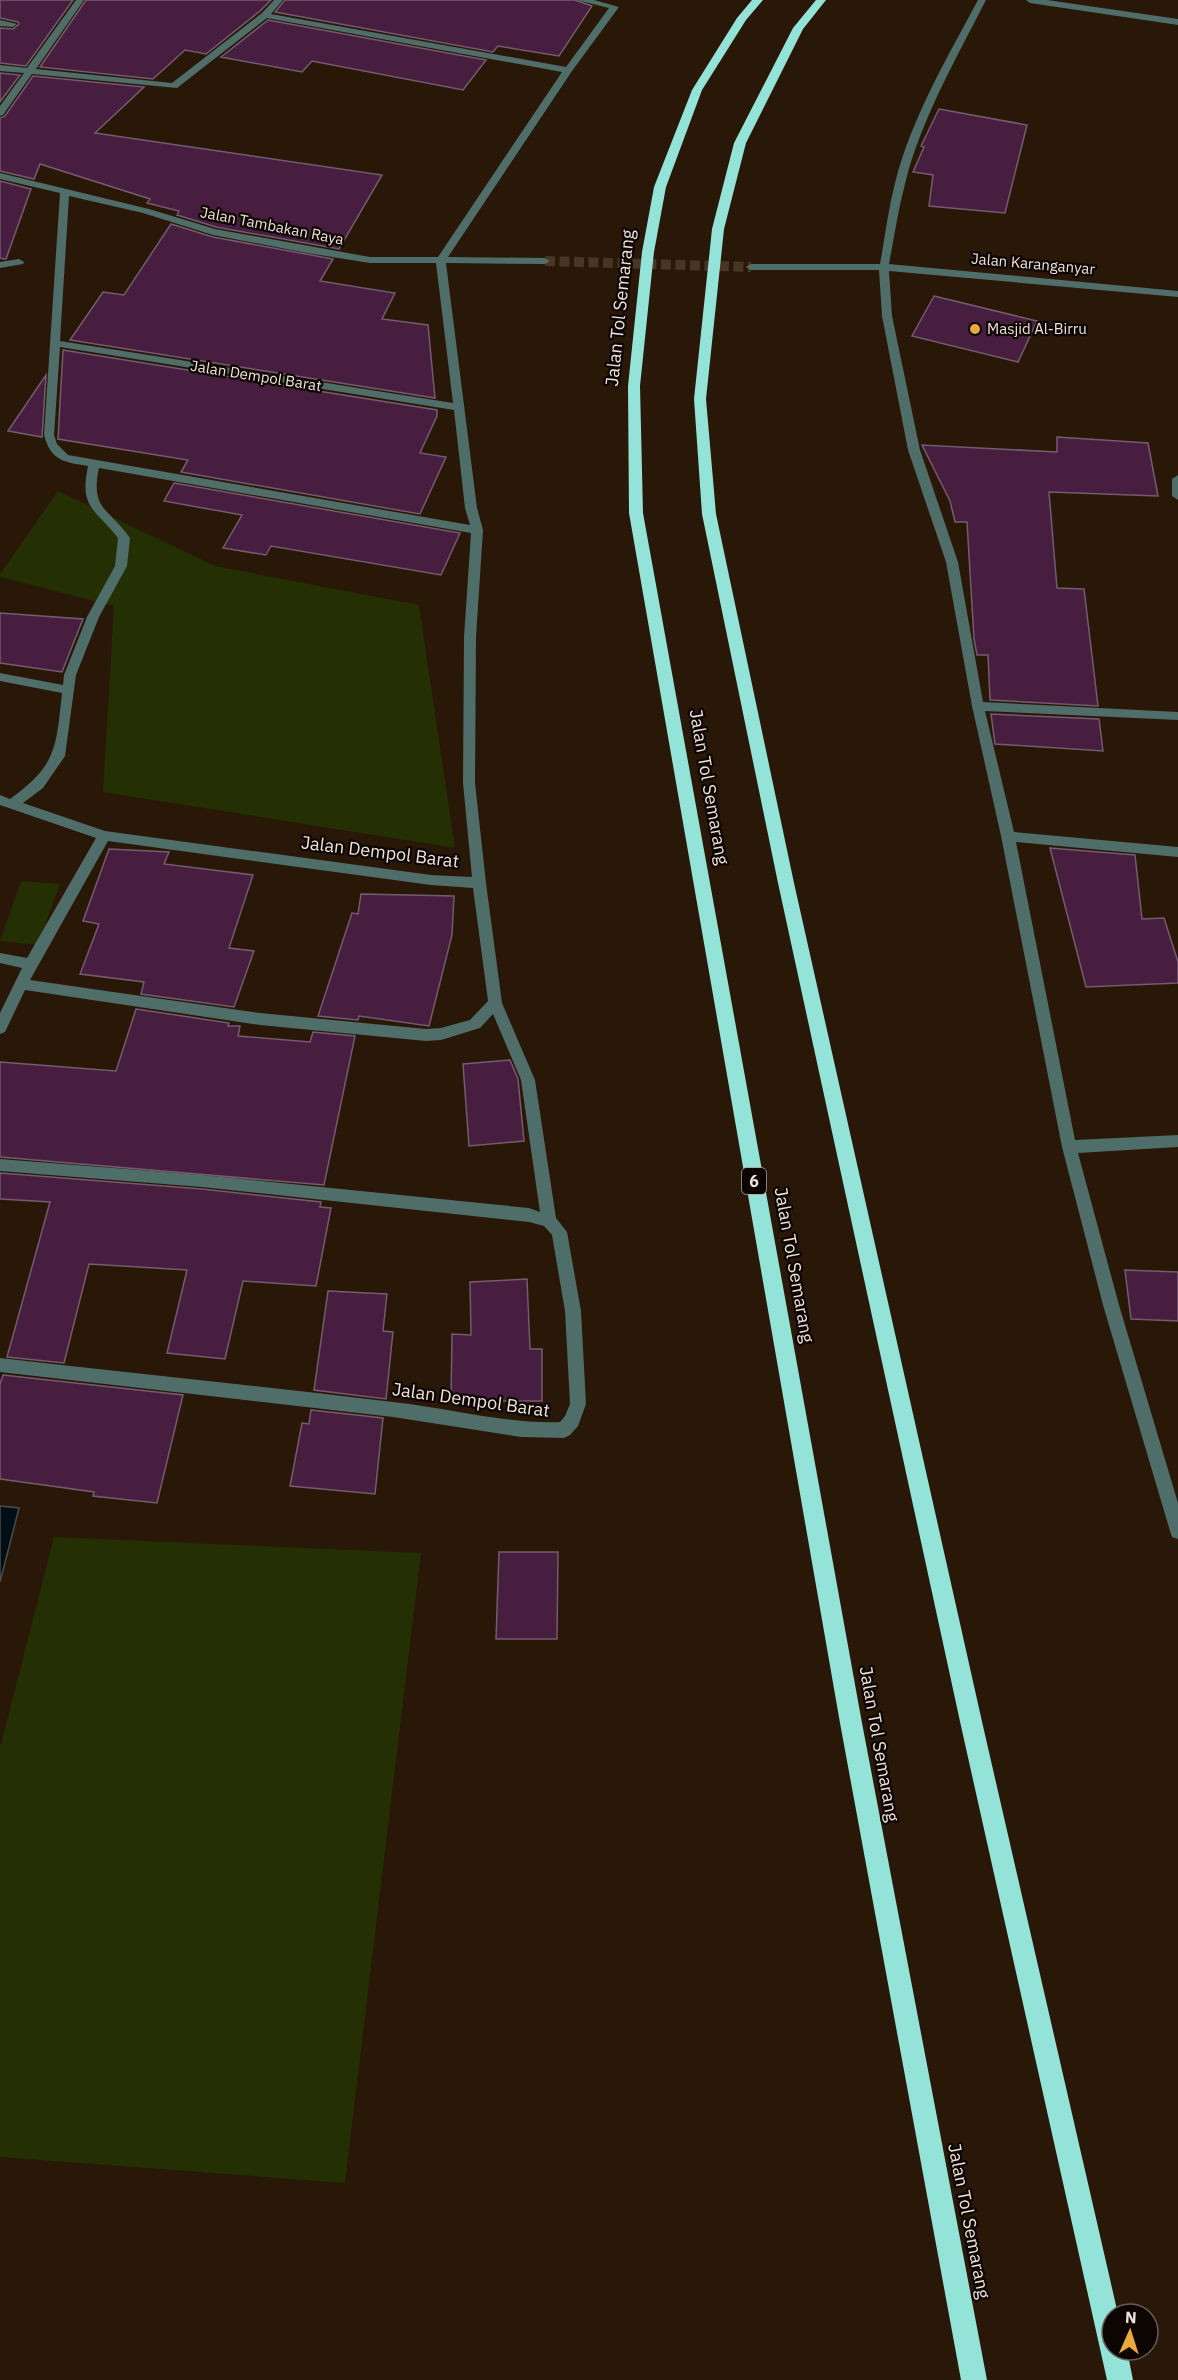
<svg xmlns="http://www.w3.org/2000/svg" width="1178" height="2380" font-family="'IBM Plex Sans',sans-serif">
<style>
.green{fill:#242f03}
.water{fill:#000e15;stroke:#484e50;stroke-width:1.5}
.building{fill:#481e40;stroke:#735c6d;stroke-width:1.5}
.lines{fill:none;stroke-linecap:round;stroke-linejoin:round}
.minor-tunnel{stroke:#473526;stroke-width:10;stroke-dasharray:10 4.5;stroke-linecap:butt}
.minor{fill:#4f6d69;fill-rule:evenodd}
.highway{fill:#93e3d8;fill-rule:evenodd}
.poi-dot{fill:#eaaa39;stroke:#0c0502;stroke-width:2}
.labels{text-anchor:middle;stroke-width:4.5;stroke-linejoin:round;paint-order:stroke}
.far-street-label{font-size:15px;fill:#efe2d8;stroke:#0c0502}
.far-poi-label{font-size:15px;fill:#efe2d8;stroke:#0c0502;text-anchor:start}
.shield{fill:#0c0502;stroke:#aba098;stroke-width:1.5}
.shield-label{font-size:16px;font-weight:bold;fill:#efe2d8}
.street-label{font-size:18px;fill:#efe2d8;stroke:#0c0502}
</style>
<rect width="100%" height="100%" fill="#291707"/>
<!-- green -->
<path class="green" d="M58,491L215,566L419,605L455,848L103,792L114,606L0,577V574Z
M21,881L60,884L38,945L0,941Z
M54,1537L421,1553L345,2183L0,2157V1748Z"/>
<!-- water -->
<path class="water" d="M0,1506L19,1508L0,1582Z"/>
<!-- building -->
<path class="building" d="M0,0H73L26,66L0,63V28L13,29L19,24L18,22L0,18Z
M86,0H271L260,11L206,54L185,50L153,79L40,67Z
M285,0H575L592,6L559,56L498,46L493,52L275,12Z
M268,20L486,60L463,90L312,61L302,72L221,57Z
M0,73L20,75L0,102Z
M33,76L144,87L95,133L382,175L339,249L216,227L177,215L179,211L147,203L150,199L40,164L34,179L0,171V118L5,116Z
M939,109L1027,125L1005,213L929,206L933,175L913,172L924,147L921,146Z
M0,181L31,189L6,259H4L0,258Z
M171,224L213,237L333,259L320,281L395,293L382,319L428,325L435,398L70,340L103,292L124,295Z
M934,296L1037,321L1018,362L912,336Z
M63,350L437,410V416L420,453L446,457L420,514L181,472L188,460L58,439Z
M46,375L42,437L8,431Z
M1057,437L1148,443L1158,496L1049,492L1057,588L1084,589L1098,706L990,700L988,655H977L974,639L967,522H955L950,501L922,445L1057,452Z
M174,483L460,533L441,575L271,546L266,555L223,548L242,515L164,501Z
M0,613L83,619L62,672L0,663Z
M991,714L1099,719L1103,751L995,744Z
M1050,848L1135,855L1142,919L1164,918L1178,962V983L1086,987Z
M109,849L169,852L164,864L253,875L229,948L254,951L234,1007L141,994L144,982L80,974L99,924L83,921Z
M361,894L454,896L452,935L429,1026L359,1016L358,1020L318,1016L352,913L358,914Z
M136,1009L229,1023L228,1026H240L238,1036L310,1042L313,1032L355,1036L324,1185L0,1157V1062L116,1071Z
M510,1060L518,1079L524,1141L469,1146L463,1064Z
M0,1173L202,1189L321,1202L320,1207L331,1208L316,1286L243,1281L225,1359L167,1353L187,1270L89,1264L64,1363L7,1357L50,1202L0,1199Z
M1125,1270L1178,1272V1321L1131,1319Z
M527,1279L530,1349H542V1401H451L452,1334L471,1335L470,1282Z
M328,1291L387,1294L383,1331L393,1332L386,1399L314,1390Z
M3,1375L183,1395L157,1503L93,1496L94,1492L0,1479V1384Z
M311,1410L383,1418L375,1494L290,1486L302,1423L309,1424Z
M499,1552H558L557,1639H496Z"/>
<g class="lines">
<!-- minor-tunnel -->
<path class="minor-tunnel" d="M545,261L751,267"/>
<!-- minor -->
<path class="minor" d="M76,0H84L36,69L172,83L262,13L274,0H283L271,14L566,67L609,8L577,0H594L619,7L572,71L448,257L545,258L550,261L545,264L446,263L477,508L483,530L476,637L475,783L486,883L502,1003L535,1080L556,1218L567,1232L581,1311L586,1404L578,1426L570,1435L564,1438L521,1437L393,1417L0,1372V1358C131,1373 262,1386 393,1402C449,1408 504,1424 560,1422L565,1416L570,1404L565,1311L552,1235L544,1226L529,1222L202,1187L0,1171V1159L202,1175L529,1208L540,1212L521,1080L493,1014L480,1028L441,1040L426,1041L260,1025L25,990L5,1032L0,1034V1013L22,968L0,963V953L27,958L96,838L0,805V795L10,799C57,765 56,748 62,693L0,681V673L63,685L64,675L87,617L115,566L118,538C95,508 79,509 88,466C64,462 51,461 44,435L60,193L0,179V173L149,209L215,229L370,257H438L562,72L267,18L177,88L32,74L3,115L0,116V106L24,73L0,71V65L27,68ZM69,196L143,213L213,235L307,253L370,263H436L453,403L60,341ZM60,347L454,410L465,508L470,525L68,455L57,444L54,435ZM99,468L471,533L464,637L463,783L472,877L431,875L105,831L23,803L43,788L65,756L76,675L99,617L127,566L130,538C109,508 90,510 99,468ZM108,841L431,885L473,888L488,1001L470,1020L441,1028L426,1029L260,1013L30,980Z
M978,0H986C957,57 920,121 905,184C898,210 894,238 889,264L1178,291V297L889,271L892,316L920,450L958,562L983,702L1178,712V720L985,711L1014,832L1178,847V857L1016,842L1075,1140L1178,1135V1147L1078,1153L1119,1305L1178,1503V1539L1172,1537L1170,1531L1103,1305L1062,1147L1001,836L972,706L946,562L908,450L882,316L879,270H751L746,267L751,264H880C885,237 888,210 895,183C911,119 947,58 978,0Z
M1026,0H1047L1178,19V25L1030,3Z
M0,20L17,24L13,27L0,26Z
M19,259L24,262L23,264L0,268V262Z
M1178,475V500L1172,496V479Z"/>
<!-- highway -->
<path class="highway" d="M752,0H763L746,20L702,90L666,187L654,252L640,386L643,513L862,1723L987,2380H961L840,1723L629,513L628,386L642,252L654,187L692,90L737,18Z
M816,0H826L803,29L746,143L724,229L706,399L716,514L794,883L983,1726L1118,2314H1112V2350H1127L1133,2380H1107L961,1726L778,883L702,514L694,399L712,229L734,143L793,28Z"/>
</g>
<!-- markers -->
<circle class="poi-dot" cx="975" cy="329" r="6"/>
<g class="labels">
<!-- far-street labels -->
<g class="far-street-label">
<text transform="translate(272 226) rotate(11)" y="5">Jalan Tambakan Raya</text>
<text transform="translate(1033 264) rotate(5)" y="5">Jalan Karanganyar</text>
<text transform="translate(256 376) rotate(9)" y="5">Jalan Dempol Barat</text>
</g>
<!-- far-poi labels -->
<g class="far-poi-label">
<text x="987" y="334">Masjid Al-Birru</text>
</g>
<!-- shield labels -->
<rect class="shield" x="742" y="1168" width="24" height="26" rx="4.5"/>
<g class="shield-label">
<text x="754" y="1187">6</text>
</g>
<!-- street labels -->
<g class="street-label">
<text transform="translate(620 308) rotate(-84)" y="6">Jalan Tol Semarang</text>
<text transform="translate(709 787) rotate(80)" y="6">Jalan Tol Semarang</text>
<text transform="translate(380 852) rotate(7)" y="6">Jalan Dempol Barat</text>
<text transform="translate(794 1265) rotate(80)" y="6">Jalan Tol Semarang</text>
<text transform="translate(471 1400) rotate(8)" y="6">Jalan Dempol Barat</text>
<text transform="translate(879 1744) rotate(80)" y="6">Jalan Tol Semarang</text>
<text transform="translate(969 2221) rotate(79)" y="6">Jalan Tol Semarang</text>
</g>
</g>
<!-- north arrow -->
<g transform="translate(1130 2332) rotate(3)"><circle r="28" fill="#0c0502" stroke="#675d58" stroke-width="1.5"/>
<path d="M0-4.5L10 22L0 15L-10 22Z" fill="#eaaa39"/>
<text y="-9" font-size="16" font-weight="bold" text-anchor="middle" fill="#efe2d8">N</text>
</g>
</svg>
